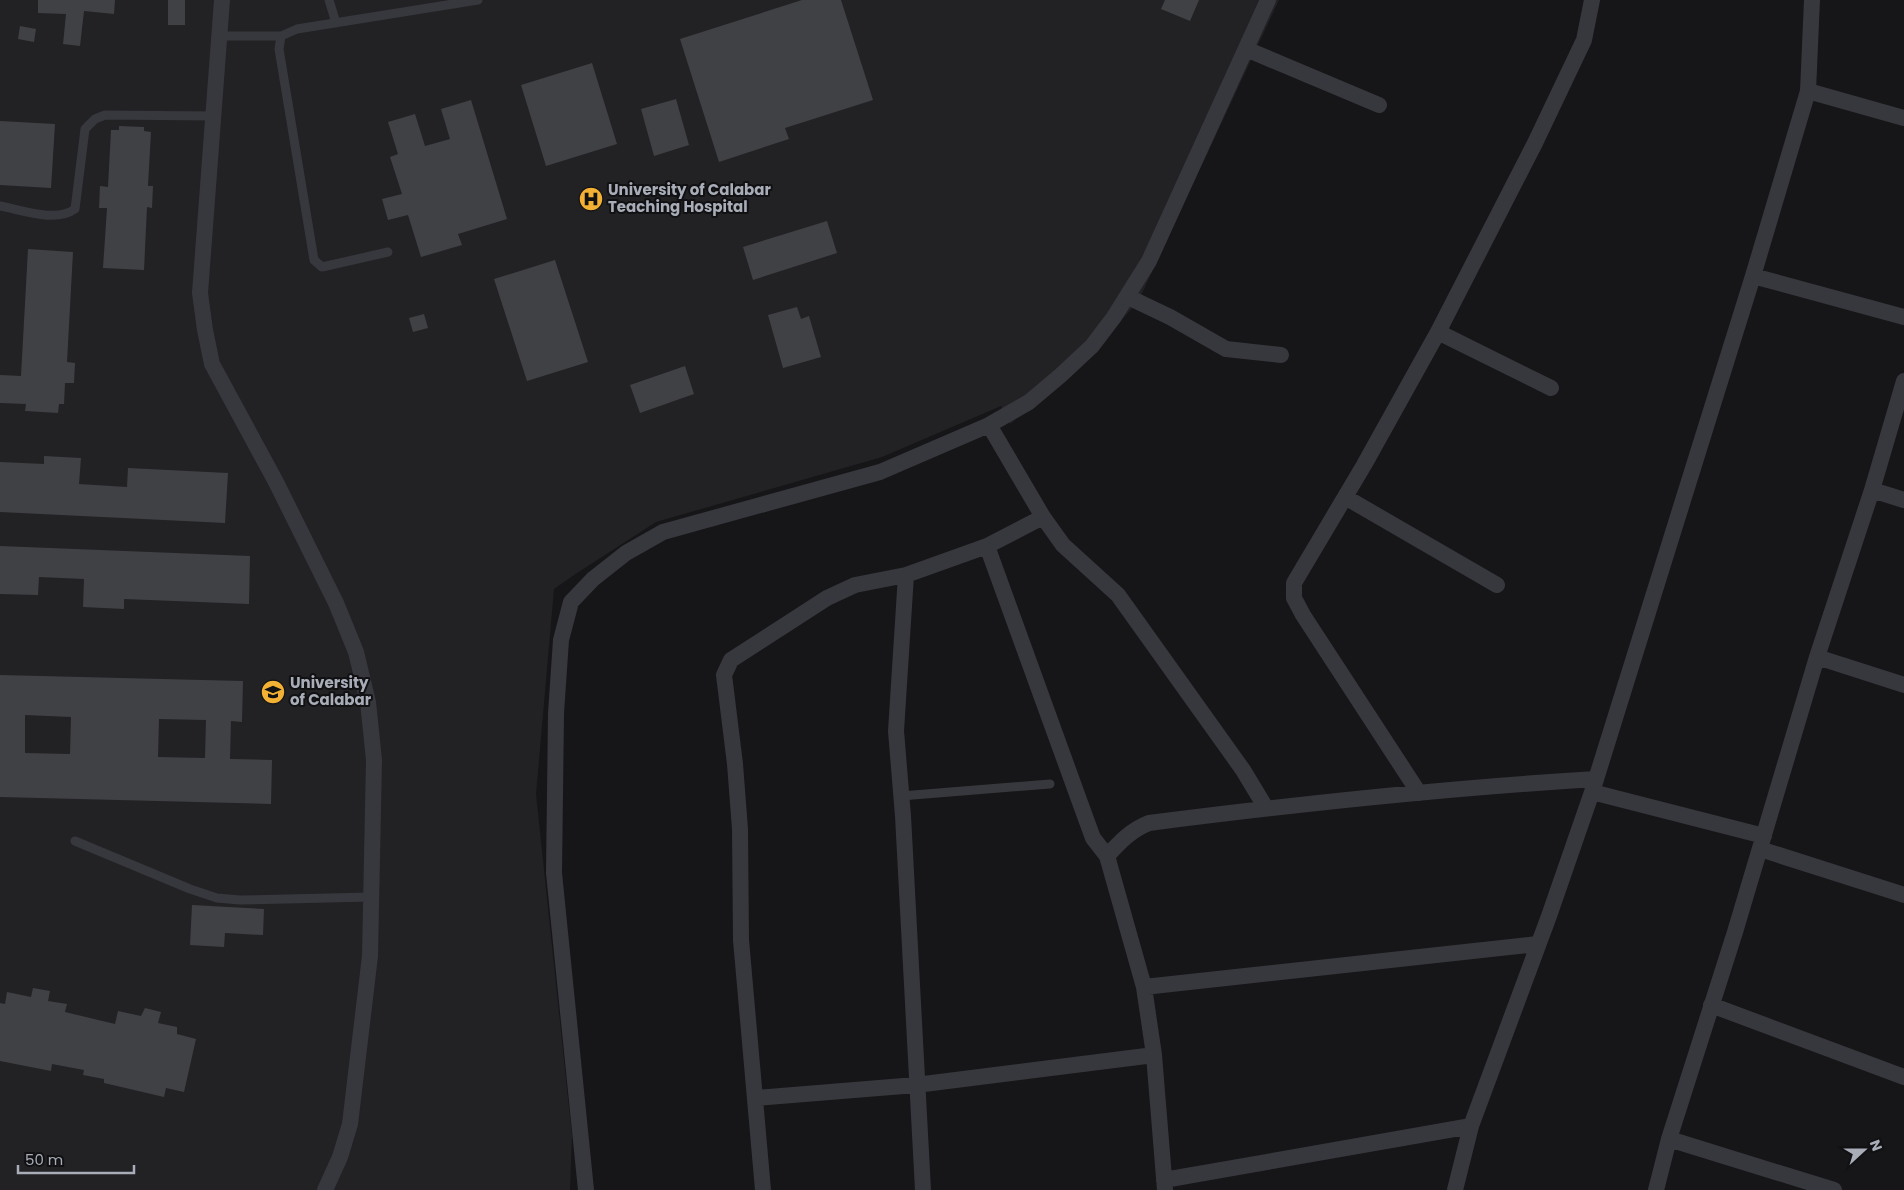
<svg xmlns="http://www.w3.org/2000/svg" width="1904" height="1190" font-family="Poppins,sans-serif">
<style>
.built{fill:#222225}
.building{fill:#404145;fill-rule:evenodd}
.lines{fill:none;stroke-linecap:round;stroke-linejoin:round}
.service{stroke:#37383d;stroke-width:9}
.minor{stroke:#37383d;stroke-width:16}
.labels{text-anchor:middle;stroke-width:4;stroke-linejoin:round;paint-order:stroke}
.poi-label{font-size:15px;font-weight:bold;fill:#a8adb8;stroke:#111113;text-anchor:start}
</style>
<rect width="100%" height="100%" fill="#161618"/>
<!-- built -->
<path class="built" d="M0,0H1279L1138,302L1070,375L1010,424L1001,406L882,457L656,522L574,575L554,589L536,794L572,1136L570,1190H0Z"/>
<!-- building -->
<path class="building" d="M38,0H115L114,14L84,11L80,46L63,44L66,14L38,13Z
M168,0H185V25H168Z
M802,0H841L873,100L785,128L789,139L719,162L680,39Z
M1165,0H1199L1190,21L1161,9Z
M20,26L36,29L34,42L18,39Z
M592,63L617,144L546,166L521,85Z
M676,99L689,145L654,156L641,109Z
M471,100L507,219L458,234L462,245L421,257L408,215L388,220L382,199L402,194L390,157L398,154L388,122L415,114L425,146L450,139L441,109Z
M0,121L55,124L51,188L0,185Z
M119,126L144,127V131L151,132L148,186H153L152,208L147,207L144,270L103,268L107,208H99L100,186L108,187L111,130H119Z
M827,221L837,253L753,280L743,247Z
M28,249L73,252L67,362L75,363L74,383H65L64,404H59L58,413L25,411L26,404L0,403V375L21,376Z
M555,260L588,362L527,381L494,279Z
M797,307L801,319L809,316L821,357L783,368L768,315Z
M424,314L428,328L413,332L409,318Z
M685,366L694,394L640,413L630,385Z
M44,456L81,458L79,484L127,487L128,468L228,473L225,523L0,512V462L44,464Z
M0,546L250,556L249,604L124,599V609L83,607L84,579L39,577L38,595L0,594Z
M0,675L243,681L242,722L231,721L230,759L272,760L271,804L0,797ZM25,715L71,717L70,754L25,753ZM159,719L206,720L205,758L158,757Z
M192,905L264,909L263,935L225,933L224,947L190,945Z
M33,988L50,991L48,1001L67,1004L65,1012L115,1024L118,1011L141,1016L145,1008L161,1012L158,1023L177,1027V1034L196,1039L184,1092L166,1088L164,1097L104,1083V1079L83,1075L84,1070L52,1064L51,1071L0,1061V1003L5,1004L7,992L31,997Z"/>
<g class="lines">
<!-- service -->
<path class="service" d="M329,0L336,23
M220,36H281L297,29L478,0
M281,36L279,49L314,260L322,267L388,252
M0,206C22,210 56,223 75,209L85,129L95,119L105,115L213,116
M901,796L1050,784
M75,841L190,889L217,898L240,900L371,897"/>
<!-- minor -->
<path class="minor" d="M222,0L200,293L205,330L212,364L276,482L336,603L356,652L368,702L374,760L370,956L350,1124L340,1157L325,1190
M1246,49L1379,105
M1808,91L1904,118
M1753,276L1904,317
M1128,297L1170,317L1226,349L1281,355
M1438,332L1551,388
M989,425L1043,517L1063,545L1118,595L1243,770L1266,808
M1872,490L1904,500
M1345,497L1497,585
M987,546L1086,819L1093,838L1107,856L1144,987L1154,1055L1165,1190
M906,575L896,731L903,816L923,1190
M1817,657L1904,685
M1592,792L1764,836
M1419,793L1303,615L1294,598V583L1364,465L1438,332L1535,143L1584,40L1592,0
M1760,849L1904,895
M1107,856C1120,842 1131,830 1149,823C1297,804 1447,788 1596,779
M1144,987L1538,944
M1711,1005L1904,1077
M756,1098L916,1085L1154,1055
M1669,1139L1834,1190
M1164,1180L1471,1126
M586,1190L554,873L556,713L561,640L571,602L593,579L626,553L663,532L880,472L989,425L1029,402L1061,375L1092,346L1114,317L1149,261L1268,0
M763,1190L741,940L740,829L735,764L724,675L731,660L827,598L855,585L906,575L987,546L1043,517
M1455,1190L1471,1126L1549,916L1592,792L1753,276L1808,91L1812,0
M1656,1190L1669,1139L1735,932L1817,657L1872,490L1904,381"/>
</g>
<!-- icons -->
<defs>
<g id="hospital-disc" transform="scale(1.25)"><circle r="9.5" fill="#f2b134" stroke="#111113"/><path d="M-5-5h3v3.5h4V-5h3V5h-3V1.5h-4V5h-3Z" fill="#111"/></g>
<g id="university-disc" transform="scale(1.25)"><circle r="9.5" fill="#f2b134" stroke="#111113"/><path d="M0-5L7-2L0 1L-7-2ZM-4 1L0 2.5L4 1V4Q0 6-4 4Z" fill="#111"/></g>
</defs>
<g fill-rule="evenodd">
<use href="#hospital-disc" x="591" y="199"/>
<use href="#university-disc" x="273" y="692"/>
</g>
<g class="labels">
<!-- poi labels -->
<g class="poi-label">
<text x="608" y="195">University of Calabar<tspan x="608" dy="17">Teaching Hospital</tspan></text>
<text x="290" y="688">University<tspan x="290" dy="17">of Calabar</tspan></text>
</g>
</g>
<!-- north arrow -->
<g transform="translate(1864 1150) rotate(69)" stroke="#111113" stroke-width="4" paint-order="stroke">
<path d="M0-4L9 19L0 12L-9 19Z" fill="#a8adb8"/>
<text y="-8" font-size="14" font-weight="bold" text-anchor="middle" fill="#a8adb8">N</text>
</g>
<!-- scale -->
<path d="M18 1165v8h116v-8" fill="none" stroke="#a8adb8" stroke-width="2.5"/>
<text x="25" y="1165" font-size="15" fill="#a8adb8" stroke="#111113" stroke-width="4" paint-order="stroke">50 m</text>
</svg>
